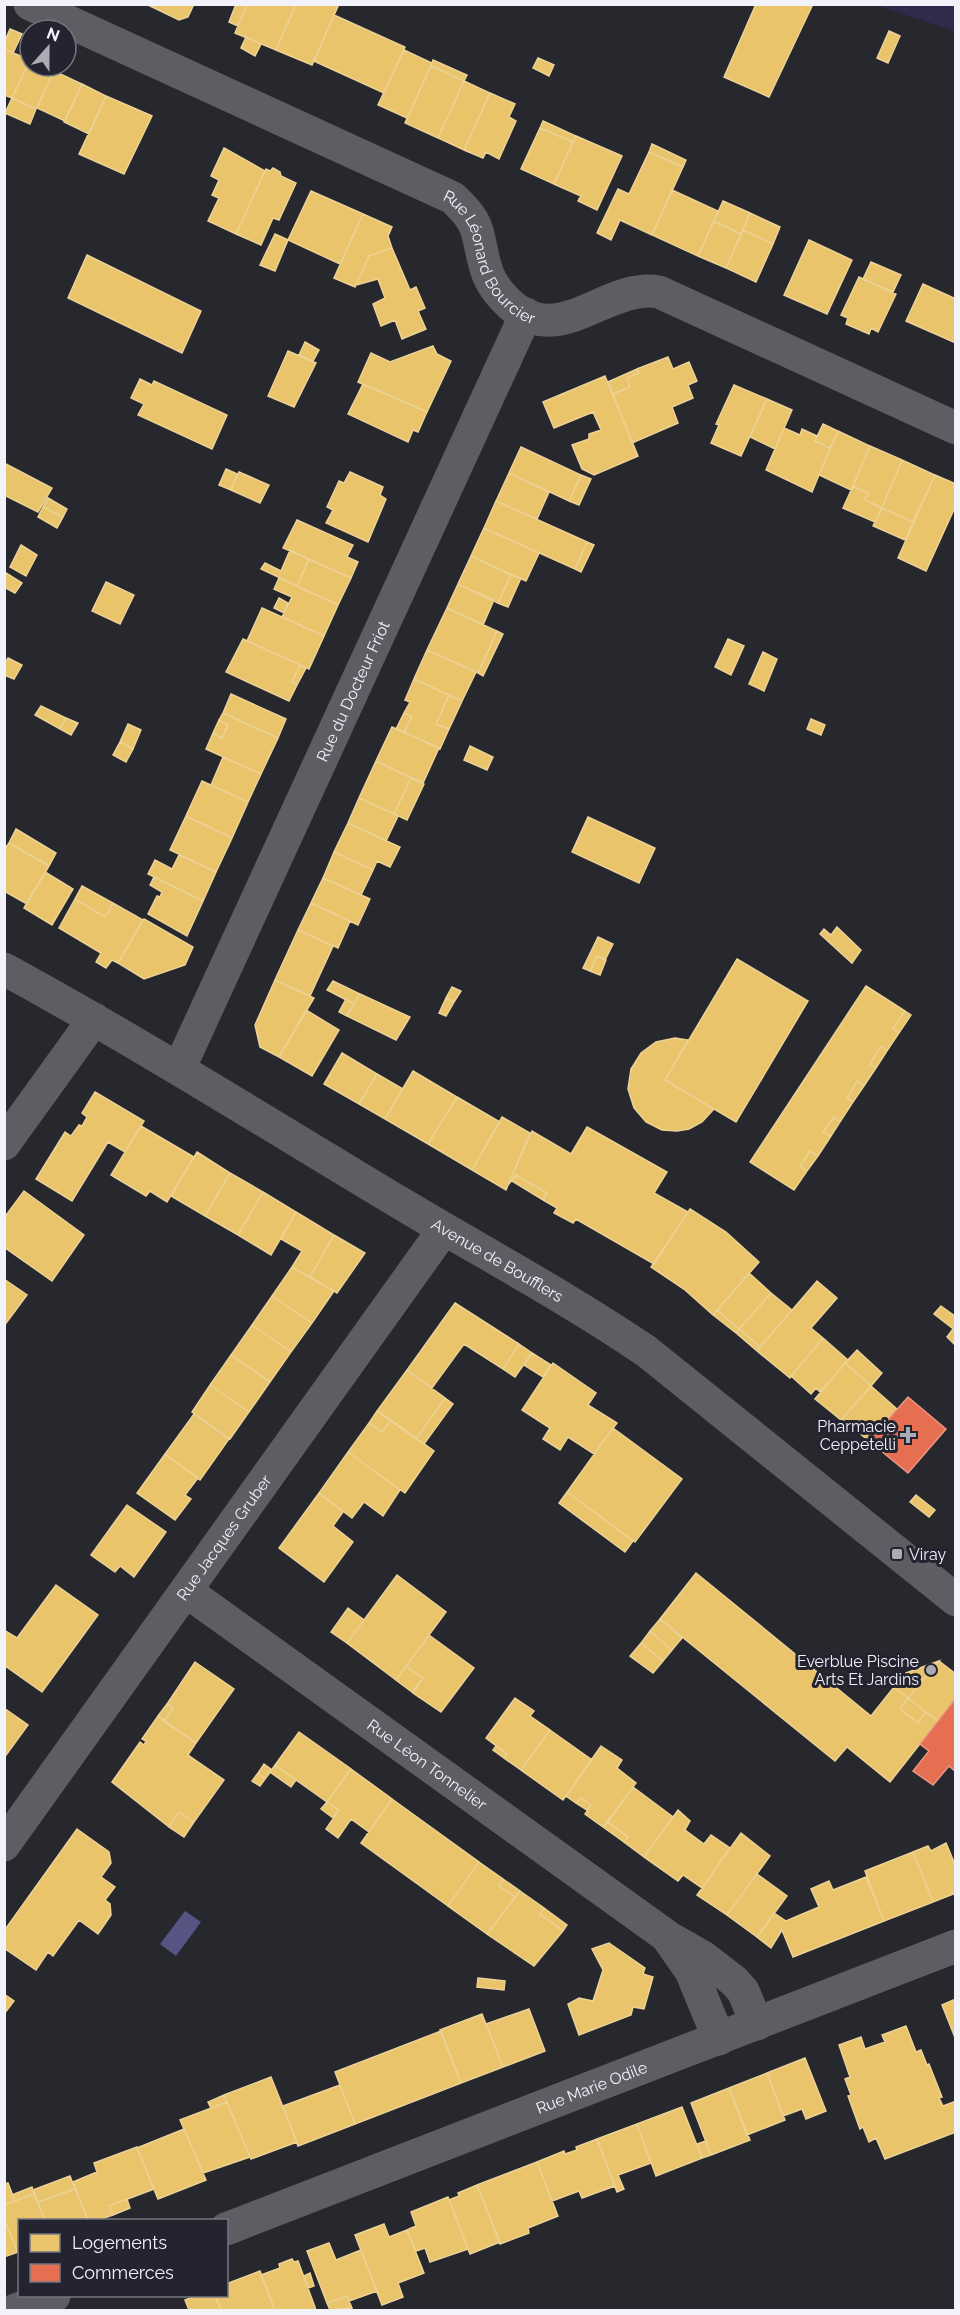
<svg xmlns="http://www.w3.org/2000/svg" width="960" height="2315" font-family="Raleway,sans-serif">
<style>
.green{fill:#2f2c4b}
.water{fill:#575382}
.homes{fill:#e9c46a;stroke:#ecd296;stroke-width:1.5}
.shops{fill:#e76f51;stroke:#ea9684;stroke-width:1.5}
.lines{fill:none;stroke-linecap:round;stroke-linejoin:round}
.minor{stroke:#5d5d63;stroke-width:33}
.poi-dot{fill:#ababb3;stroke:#242431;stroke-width:2}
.labels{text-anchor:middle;stroke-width:6;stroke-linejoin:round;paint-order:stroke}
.street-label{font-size:16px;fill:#f2f2fb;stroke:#242431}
.poi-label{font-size:16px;fill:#f2f2fb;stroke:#242431;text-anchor:end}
</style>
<rect width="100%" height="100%" fill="#27272e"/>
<!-- green -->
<path class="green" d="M876,5H955V32V31Z"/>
<!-- water -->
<path class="water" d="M185,1911L201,1922L176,1956L160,1944Z"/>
<!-- homes -->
<path class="homes" d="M146,4H194L188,17L179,20Z
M236,4H247L238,26L229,22Z
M247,4H296L276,50L235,33Z
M296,4H339L312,65L276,50Z
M756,4H813L769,97L724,77Z
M334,15L405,47L384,93L314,61Z
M10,29L22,34L13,53L4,49V43Z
M889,31L900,36L888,63L877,58Z
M246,37L261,44L255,56L241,48Z
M4,49L30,60L12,98L4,95Z
M404,50L432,63L407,118L378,105Z
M538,58L554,65L549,76L533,68Z
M30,60V66H41L54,71L36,109L12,98Z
M433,60L467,75L464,81L431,66Z
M431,66L464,81L438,138L405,123Z
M54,71L82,84L65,121L37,108Z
M464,81L490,93L464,150L438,138Z
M82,84L106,96L89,134L64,122Z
M490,93L515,104L509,117L516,121L499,159L486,152L483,158L464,150Z
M106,96L152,116L124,174L79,154Z
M12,98L36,109L30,124L5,113Z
M543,121L576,136L573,142L540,128Z
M540,128L573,142L554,184L521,169Z
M576,136L622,156L597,210L578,201L581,196L554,184Z
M652,144L686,160L683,167L649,152Z
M224,148L265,171L236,234L208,221L219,198L212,195L219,180L211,176Z
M649,152L683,167L652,235L620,220L611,240L597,233L618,189L629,194Z
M273,168L280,172L281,176L296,183L279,220L273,218L261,245L236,234L265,171L266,169L270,171Z
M672,190L718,211L698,256L652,235Z
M311,191L363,214L340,264L288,240Z
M723,201L750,213L741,234L714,221Z
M750,213L780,227L773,244L743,230Z
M363,214L392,227L388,236L392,248L369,256L355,287L334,278Z
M714,221L741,234L726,268L698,256Z
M743,230L773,244L756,282L726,268Z
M275,234L288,240L275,271L260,265Z
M809,240L852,260L827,314L784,295Z
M392,248L410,290L416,287L425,308L418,311L426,329L402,339L395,320L381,326L373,304L385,298L378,279L356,285L369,256Z
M87,255L201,311L182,353L68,298Z
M871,262L901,275L893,292L863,279Z
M859,277L896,294L878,332L871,328L869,334L846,324L848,318L841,315Z
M923,284L956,299V343L906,321Z
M305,342L319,350L313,361L299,355Z
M433,346L437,354L451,361L427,412L358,382L371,353L390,362Z
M288,351L316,363L294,407L268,396Z
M668,357L673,369L689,362L697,381L688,385L693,398L672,407L678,423L632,443L613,394L630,387L627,378L639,373L637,369Z
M637,369L639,373L627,378L630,387L613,394L608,382Z
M605,376L638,456L594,475L582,469L572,445L589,439V434L601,430L593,412L554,428L543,402Z
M140,379L152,385L154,381L227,415L212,449L138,415L144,404L131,398Z
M363,384L427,412L418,432L413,430L408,442L348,414Z
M734,385L767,399L741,456L711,443L719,425L716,424Z
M767,399L792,410L775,449L750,437Z
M823,424L838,431L830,448L815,441Z
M784,428L800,435L802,429L817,436L815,441L830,448L812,492L766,470Z
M838,431L870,446L851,490L819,475Z
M870,446L902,460L882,508L865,500L868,493L853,486Z
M521,447L581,475L569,501L509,473Z
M902,460L935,475L913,522L882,508Z
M4,463L52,488L38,512L4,495Z
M226,469L237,474L231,490L219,485Z
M239,472L269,485L260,503L231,490Z
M350,472L383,487L380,495L386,499L368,542L326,523L333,510L327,507L339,481L344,483Z
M509,473L549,492L537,519L496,501Z
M581,475L591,479L579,505L569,501Z
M935,475L956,484V505L926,571L898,558Z
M853,486L868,493L865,500L882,508L875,522L843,508Z
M48,498L67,509L63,517L43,507Z
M496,501L587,542L575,569L484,528Z
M43,507L63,517L57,528L38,517Z
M882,508L913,522L905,540L873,526Z
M297,520L353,545L347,557L358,562L351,578L283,548Z
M484,528L539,553L526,581L471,556Z
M587,542L594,545L581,572L575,569Z
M21,545L37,555L26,576L10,567Z
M290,550L309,559L297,586L261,569L265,563L281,571Z
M471,556L511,575L498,603L458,584Z
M309,559L351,578L338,605L297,586Z
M6,573L22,583L15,593L4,587Z
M511,575L521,578L508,607L498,603Z
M279,578L338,605L324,636L282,617L292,597L274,589Z
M106,582L134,595L120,624L92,611Z
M458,584L494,600L483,625L447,608Z
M279,598L288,603L284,613L274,608Z
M262,608L324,636L309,669L247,641Z
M447,608L497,631L478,673L427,650Z
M497,631L503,634L483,676L478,673Z
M243,639L300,665L292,682L297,685L289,701L226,672Z
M728,639L744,646L731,675L715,667Z
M427,650L476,672L462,701L414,679Z
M763,652L777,659L764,691L749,684Z
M8,658L22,665L14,679L4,675V665Z
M300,665L306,668L297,685L292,682Z
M414,679L449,695L436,724L449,729L440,749L404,732L412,717L404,713L410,702L405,700Z
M231,694L286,719L278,738L223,713Z
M449,695L462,701L449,729L436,724Z
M41,706L66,718L60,729L35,715Z
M223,713L278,738L261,774L206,749L213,733L222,738L228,725L219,720Z
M404,713L412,717L404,732L396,729Z
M66,718L78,723L71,735L60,729Z
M811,719L825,725L821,735L807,729Z
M219,720L228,725L222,738L213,733Z
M128,724L141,730L133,749L120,742Z
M392,727L439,748L423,783L376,761Z
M120,742L133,749L126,762L113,755Z
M470,746L493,757L487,770L464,760Z
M223,757L261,774L248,802L211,785Z
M376,761L411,778L394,814L359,798Z
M411,778L424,784L407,820L394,814Z
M202,781L248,802L232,838L186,816Z
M359,798L398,816L386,841L348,823Z
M186,816L232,838L216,872L170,850Z
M588,817L655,848L639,883L572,852Z
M348,823L400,847L390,867L377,861L373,870L334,852Z
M16,829L56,853L49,866L9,843Z
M9,843L49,866L27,904L4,891V850Z
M334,852L373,870L361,895L323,878Z
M179,855L216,872L203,901L148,874L155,860L172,869Z
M45,872L73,889L52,925L24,908Z
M154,877L203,901L187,936L148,914L157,896L160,897L162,892L150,885Z
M323,878L370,899L358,925L311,903Z
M82,886L113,903L105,917L75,899Z
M75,899L105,917L113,903L143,920L118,963L112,960L106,968L96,962L101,953L59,928Z
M311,903L350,921L338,948L298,930Z
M144,919L193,947L185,965L144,979L118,963Z
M837,927L861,950L852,963L820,934L824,929L831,935Z
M298,930L333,946L310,996L275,980Z
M598,937L613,944L605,960L597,956L590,971L583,968Z
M597,956L606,960L600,975L590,971Z
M737,959L808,1001L736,1122L665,1080Z
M275,980L314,998L279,1057L260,1047L255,1025Z
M333,981L360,994L354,1004L327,990Z
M866,986L905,1011L893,1028L899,1033L887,1051L881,1046L870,1064L876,1068L864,1086L857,1081L847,1098L853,1102L840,1122L834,1117L823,1132L831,1136L818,1156L810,1151L800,1166L807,1171L794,1190L750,1162Z
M452,987L461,991L454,1002L446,998Z
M360,994L410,1017L396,1040L347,1016Z
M446,998L454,1002L446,1016L439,1013Z
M346,999L354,1004L347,1016L339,1012Z
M306,1010L339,1030L312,1076L279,1057Z
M905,1011L911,1015L899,1033L893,1028Z
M675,1038L688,1040L665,1080L714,1109L702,1122L689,1129L677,1131L662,1130L646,1122L634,1108L628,1089L631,1069L641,1053L656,1042Z
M881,1046L887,1051L876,1068L870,1064Z
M342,1053L377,1074L359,1104L324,1084Z
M413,1071L457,1097L428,1144L385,1119Z
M377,1074L403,1089L385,1119L359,1104Z
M857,1081L864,1086L853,1102L847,1098Z
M95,1092L144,1121L125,1152L108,1142L72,1201L36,1179L65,1132L71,1136L79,1125L82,1126L87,1117L82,1113Z
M457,1097L500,1122L472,1170L428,1144Z
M502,1117L530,1133L506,1190L472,1170Z
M834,1117L840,1122L831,1136L823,1132Z
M141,1126L194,1157L167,1202L150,1191L146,1196L111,1175Z
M587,1127L667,1172L654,1193L688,1212L654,1264L576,1219L573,1223L554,1213L557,1208L543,1200L547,1193L516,1175L508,1185L532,1131L571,1154Z
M810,1151L818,1156L807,1171L800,1166Z
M197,1152L230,1173L205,1216L171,1196Z
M230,1173L263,1192L238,1235L205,1216Z
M516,1175L547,1193L543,1200L512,1181Z
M24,1191L84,1235L52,1281L4,1247V1218Z
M263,1192L296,1212L271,1255L238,1235Z
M690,1209L726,1232L759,1262L713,1315L685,1290L651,1267Z
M296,1212L334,1235L310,1277L292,1267L302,1251L281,1239Z
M334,1235L365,1253L337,1293L310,1277Z
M292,1267L334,1291L312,1323L272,1296Z
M749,1273L771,1293L739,1329L717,1310Z
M4,1279L27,1295L4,1326Z
M817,1281L837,1298L811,1328L823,1338L790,1378L757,1351Z
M771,1293L792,1310L760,1347L739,1329Z
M272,1296L312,1323L291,1352L252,1325Z
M455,1303L519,1344L503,1369L464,1344L432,1388L407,1370Z
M941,1306L956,1317V1331L934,1314Z
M717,1310L739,1329L736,1333L713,1315Z
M252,1325L291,1352L270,1382L231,1355Z
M739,1329L760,1347L757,1351L736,1333Z
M953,1329L956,1331L954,1344L947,1337Z
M823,1338L848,1360L820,1392L816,1388L811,1394L791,1376Z
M519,1344L532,1353L515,1377L503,1369Z
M857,1350L882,1373L871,1386L845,1363Z
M532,1353L551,1365L543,1377L524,1365Z
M231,1355L270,1382L249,1412L210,1385Z
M553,1363L596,1393L588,1405L617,1423L594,1454L568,1437L560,1450L543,1439L550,1428L522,1410Z
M845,1363L871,1386L841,1420L815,1399Z
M407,1370L445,1398L416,1439L377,1411Z
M210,1385L249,1412L230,1439L192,1412Z
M871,1386L897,1409L869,1441L842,1419Z
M445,1398L453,1404L424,1444L416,1439Z
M377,1411L391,1420L382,1432L369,1423Z
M194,1414L229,1439L200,1480L165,1454Z
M391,1420L434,1451L405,1493L348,1452L369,1423L382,1432Z
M613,1428L682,1479L635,1542L567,1492Z
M348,1452L400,1490L383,1516L364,1502L352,1518L319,1493Z
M165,1454L198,1478L185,1495L191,1499L175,1520L137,1493Z
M567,1492L633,1541L625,1552L559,1503Z
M319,1493L343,1512L333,1526L353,1542L324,1582L279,1548Z
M916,1495L935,1510L929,1517L910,1502Z
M127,1505L166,1532L134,1577L120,1566L115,1572L91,1555Z
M696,1573L871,1716L894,1687L908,1698L900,1709L918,1723L926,1712L938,1721L890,1782L847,1747L835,1761L660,1619Z
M397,1575L446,1612L396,1680L347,1643Z
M56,1585L98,1615L42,1692L4,1665V1630L17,1638Z
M348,1608L364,1620L347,1643L331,1632Z
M660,1619L682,1638L672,1650L650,1631Z
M650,1631L672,1650L663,1661L641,1643Z
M429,1635L474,1668L441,1712L413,1693L423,1678L406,1666Z
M641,1643L663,1661L653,1673L630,1656Z
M939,1661L956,1674V1698L938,1721L908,1698Z
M939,1661L908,1698L894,1687L906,1673Z
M195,1662L234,1689L196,1743L164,1721L173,1708L167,1704Z
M406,1666L423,1678L412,1692L396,1680Z
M515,1698L534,1711L530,1716L550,1730L521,1770L504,1758L507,1754L486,1738Z
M908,1698L926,1712L918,1723L900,1709Z
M167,1704L173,1708L164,1721L158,1716Z
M4,1708L28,1725L4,1758Z
M158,1716L196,1743L188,1755L224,1780L194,1822L179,1812L169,1827L112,1782L140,1742L144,1745L146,1741L142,1739Z
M550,1730L592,1760L563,1800L521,1770Z
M299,1732L351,1769L327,1802L275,1765Z
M496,1746L507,1754L504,1758L493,1750Z
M601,1746L622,1760L617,1768L636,1783L603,1827L585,1814L591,1805L581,1798L576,1803L566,1796Z
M264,1764L272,1770L265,1779L258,1773Z
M275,1765L296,1780L291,1787L270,1772Z
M351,1769L392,1799L369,1832L351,1819L338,1838L326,1829L339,1810L327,1802Z
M258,1773L265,1779L260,1786L252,1781Z
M633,1787L673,1817L644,1857L624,1842L628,1837L608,1822Z
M581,1798L591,1805L587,1810L576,1803Z
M392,1799L479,1862L448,1906L361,1843Z
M327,1802L339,1810L333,1818L321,1809Z
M678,1810L690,1821L685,1830L704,1844L711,1835L730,1848L702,1888L683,1875L678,1881L644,1857Z
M179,1812L194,1822L184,1837L169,1827Z
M608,1822L628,1837L624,1842L603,1827Z
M77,1829L109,1852L111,1863L101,1877L115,1887L105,1900L110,1904L111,1915L98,1934L79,1920L53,1956L48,1952L36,1970L4,1948V1931Z
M741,1833L770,1856L727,1915L697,1895Z
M946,1843L956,1867V1893L933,1902L913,1852L928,1846L931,1851Z
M913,1852L933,1902L884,1921L865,1871Z
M479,1862L503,1879L499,1886L515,1897L487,1934L448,1906Z
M757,1874L787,1896L757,1937L727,1915Z
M866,1877L884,1921L793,1957L782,1930L771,1948L757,1937L774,1913L786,1921L819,1907L811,1889L829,1881L833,1890Z
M503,1879L520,1891L515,1897L499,1886Z
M520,1891L544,1908L540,1914L563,1931L534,1966L487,1934Z
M544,1908L567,1925L563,1931L540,1914Z
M609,1943L645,1968L643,1974L653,1977L644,2009L633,2007L631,2015L579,2035L568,2004L579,1998L593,2001L603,1970L592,1949Z
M478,1978L505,1981L504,1990L477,1987Z
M4,1994L14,2001L4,2014Z
M956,1999V2040L942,2005Z
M529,2009L545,2051L503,2067L486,2024Z
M482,2014L503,2067L461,2083L440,2030Z
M906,2026L916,2052L921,2050L927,2065L929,2064L942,2097L939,2098L943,2106L956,2101V2132L885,2159L876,2138L869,2142L863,2127L860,2129L848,2096L851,2095L845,2079L850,2077L839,2045L861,2037L865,2049L885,2042L882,2035Z
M441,2031L461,2083L355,2124L335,2072Z
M805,2058L826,2111L806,2119L802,2109L783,2116L767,2073Z
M767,2073L785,2120L747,2135L729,2088Z
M271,2077L297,2142L251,2159L224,2095Z
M340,2085L355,2124L298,2146L283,2106Z
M729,2088L750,2140L711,2155L691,2103Z
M224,2095L227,2102L211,2108L208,2102Z
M227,2102L250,2157L203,2173L180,2120Z
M682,2107L702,2158L656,2176L637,2124Z
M637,2124L651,2163L618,2175L624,2189L617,2192L597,2139Z
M184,2129L206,2180L158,2199L137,2148Z
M597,2139L615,2186L582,2198L579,2191L552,2201L537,2162L564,2151L565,2154L577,2150L576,2147Z
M706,2141L711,2155L702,2158L697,2144Z
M137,2147L154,2189L109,2206L113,2215L98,2220H88L73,2182L97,2172L94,2163Z
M537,2162L558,2216L528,2228L529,2233L500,2244L477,2185Z
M70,2176L75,2189L38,2202L33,2190Z
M8,2183L15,2201L4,2205V2184Z
M477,2185L500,2242L470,2254L449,2200L459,2196L458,2193Z
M32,2187L34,2194L15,2201L12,2195Z
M75,2189L88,2220H45L38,2202Z
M34,2194L45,2220H20L18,2252L4,2219V2205Z
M448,2197L468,2249L430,2262L425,2248L416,2251L407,2230L416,2226L411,2212Z
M127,2199L130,2208L113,2215L109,2206Z
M4,2219L18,2252L4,2257Z
M384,2224L389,2237L407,2230L424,2273L398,2283L403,2297L382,2305L355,2235Z
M329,2243L336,2260L361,2250L377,2291L349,2301L347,2296L327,2303L307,2251Z
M292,2259L294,2262L298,2261L316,2310H275L261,2275L280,2268L279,2264Z
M260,2271L275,2310H221L215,2296H226V2284Z
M310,2273L314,2286L308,2288L304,2276Z
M196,2296H215L221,2310H189L185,2300Z
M347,2296L352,2308L330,2310L327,2303Z"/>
<!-- shops -->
<path class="shops" d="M908,1397L946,1429L908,1473L869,1441Z
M956,1698V1772L949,1766L933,1785L913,1771L929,1751L920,1744Z"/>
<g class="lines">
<!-- minor -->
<g class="minor">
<path id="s1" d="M30,4L453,198C463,208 473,217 477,231C484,256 483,275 501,295C555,358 603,282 659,292L956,428"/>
<path id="s2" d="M4,969C140,1043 270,1125 402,1204C484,1253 568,1298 646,1351L956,1600"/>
<path id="s3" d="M179,1069L526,314"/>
<path d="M4,1144L94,1019"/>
<path id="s4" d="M186,1591L668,1937L703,1957L734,1981L743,1991L757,2024"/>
<path id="s5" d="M4,1845L444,1229"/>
<path d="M670,1941L691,1971L719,2039"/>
<path id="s6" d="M226,2229L956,1946"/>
<path d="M15,2310L54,2296"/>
</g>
</g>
<!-- markers -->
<g class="poi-dot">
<path d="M905 1426h6v6h6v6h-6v6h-6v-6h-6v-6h6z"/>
<rect x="891" y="1548" width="12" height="12" rx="3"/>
<circle cx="931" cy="1670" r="6"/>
</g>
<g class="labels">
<!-- street labels -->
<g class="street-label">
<text dy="6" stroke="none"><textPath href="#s1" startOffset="537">Rue Léonard Bourcier</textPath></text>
<text dy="6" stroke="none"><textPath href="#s3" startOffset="416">Rue du Docteur Friot</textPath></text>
<text dy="6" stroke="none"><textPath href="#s2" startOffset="573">Avenue de Boufflers</textPath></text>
<text dy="6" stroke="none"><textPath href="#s5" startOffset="378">Rue Jacques Gruber</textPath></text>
<text dy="6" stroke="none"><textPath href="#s4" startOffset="297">Rue Léon Tonnelier</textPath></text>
<text dy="6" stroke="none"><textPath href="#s6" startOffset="392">Rue Marie Odile</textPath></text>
</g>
<!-- poi labels -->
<g class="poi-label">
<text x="896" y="1432">Pharmacie<tspan x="896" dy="18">Ceppetelli</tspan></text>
<text x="909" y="1560" text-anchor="start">Viray</text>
<text x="919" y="1667">Everblue Piscine<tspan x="919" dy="18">Arts Et Jardins</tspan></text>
</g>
</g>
<!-- border -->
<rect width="960" height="2315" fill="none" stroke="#f2f2fb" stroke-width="12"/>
<!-- legend -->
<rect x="18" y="2219" width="210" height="78" fill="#242431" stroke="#767682" stroke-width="1.5"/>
<rect x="30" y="2234" width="30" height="18" fill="#e9c46a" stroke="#767682" stroke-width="1.5"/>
<text x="72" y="2249" font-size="18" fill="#f2f2fb">Logements</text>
<rect x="30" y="2264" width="30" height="18" fill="#e76f51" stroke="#767682" stroke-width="1.5"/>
<text x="72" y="2279" font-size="18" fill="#f2f2fb">Commerces</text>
<!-- north arrow -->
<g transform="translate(48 48) rotate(21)"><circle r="28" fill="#242431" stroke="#767682" stroke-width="1.5"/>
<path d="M0-4.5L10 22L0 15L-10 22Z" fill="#ababb3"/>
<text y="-9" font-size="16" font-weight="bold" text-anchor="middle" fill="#f2f2fb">N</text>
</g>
</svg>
